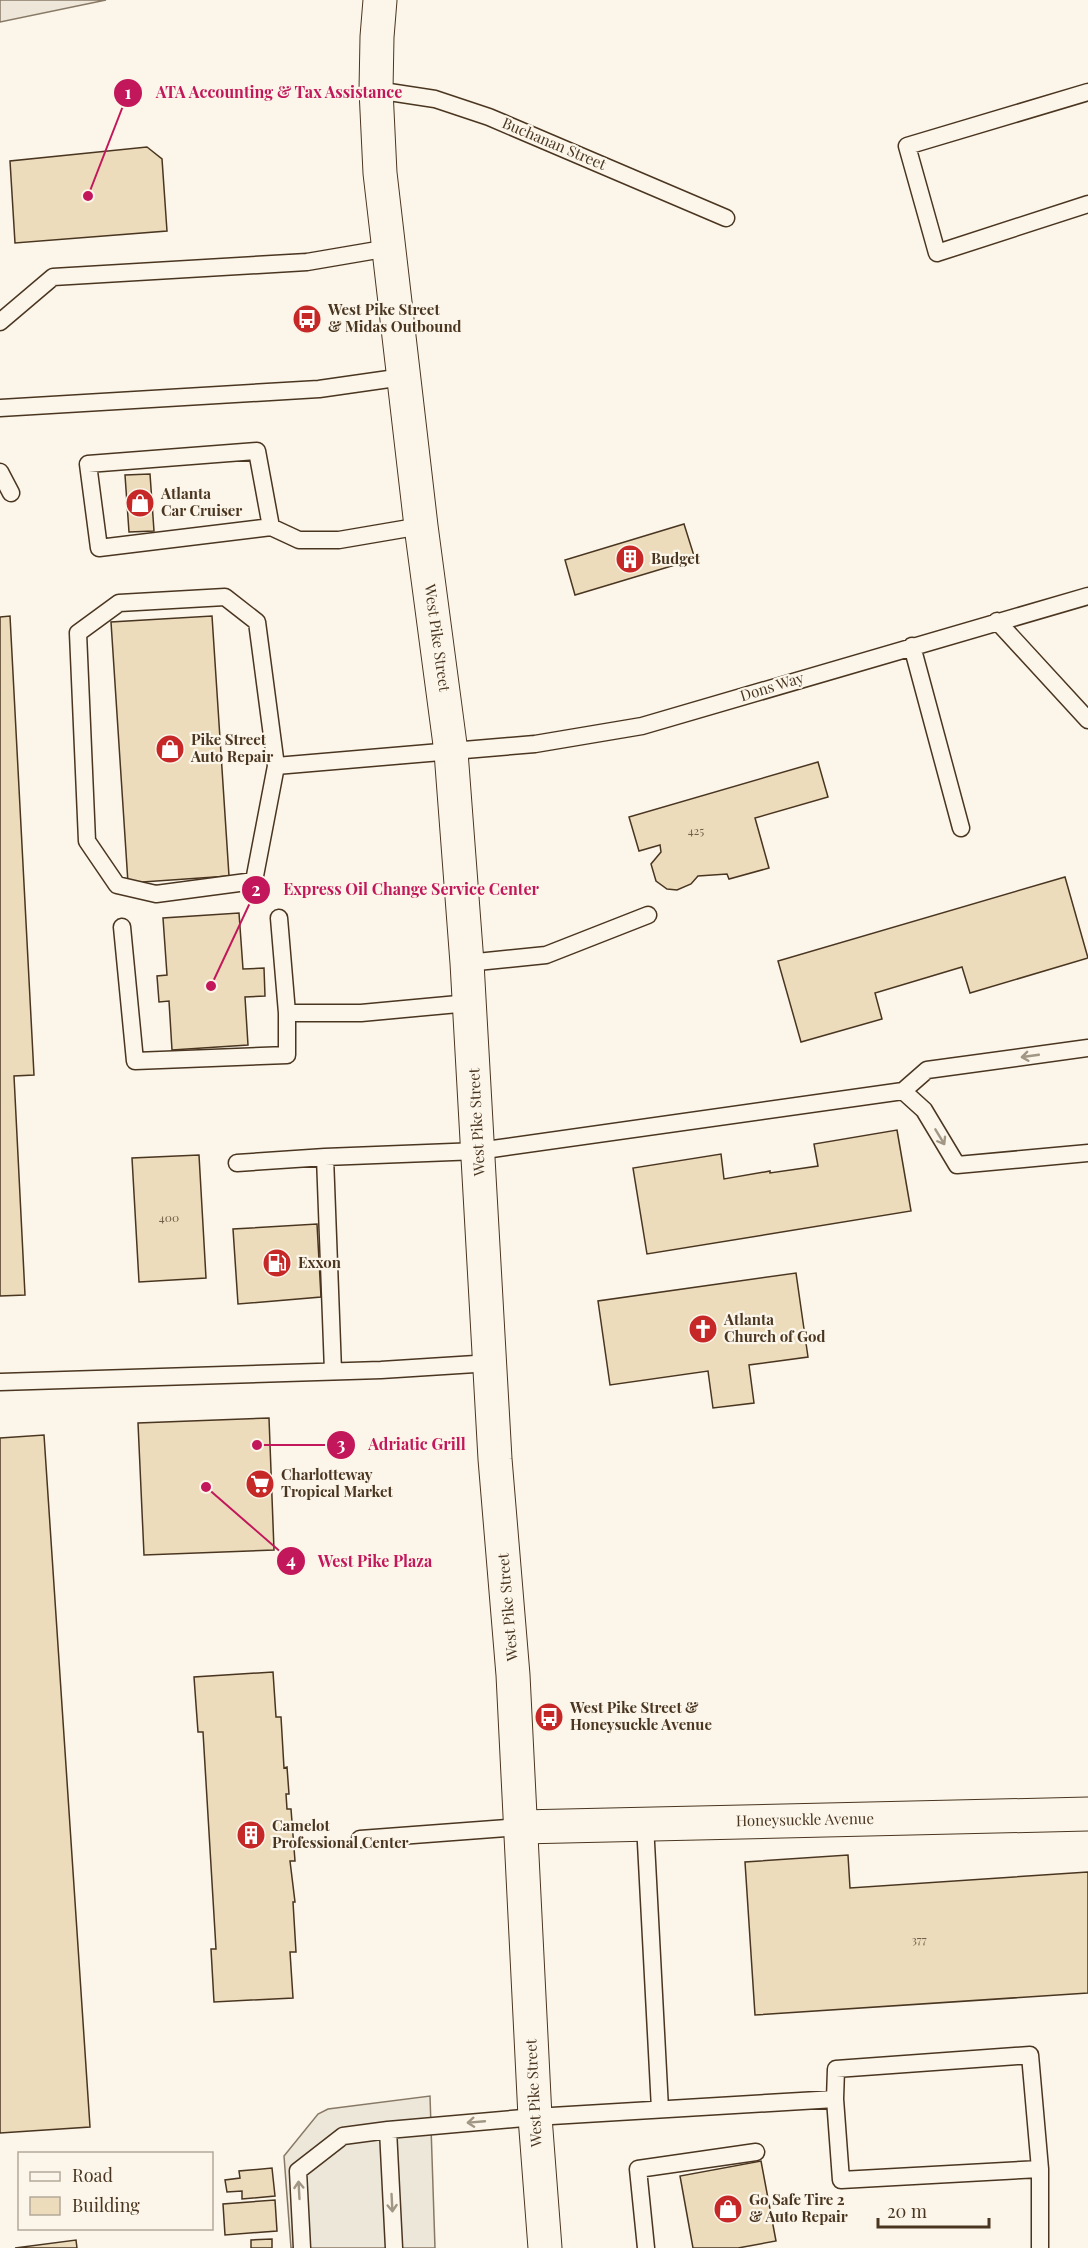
<svg xmlns="http://www.w3.org/2000/svg" width="1088" height="2248" font-family="'Playfair Display',serif">
<style>
.green{fill:#ede6d9;stroke:#887966;stroke-width:1.5}
.parking{fill:#ede7d9;stroke:#887966;stroke-width:1.5}
.building{fill:#ecdcbc;stroke:#4a3520;stroke-width:1.5}
.lines{fill:none;stroke-linecap:round;stroke-linejoin:round}
.lane-casing{stroke:#4a3520;stroke-width:19}
.street-casing{stroke:#4a3520;stroke-width:35}
.primary-casing{stroke:#4a3520;stroke-width:35}
.lane{stroke:#fbf6e9;stroke-width:16}
.street{stroke:#fbf6e9;stroke-width:33}
.primary{stroke:#fbf6e9;stroke-width:33}
.oneway{stroke:#a29684}
.labels{text-anchor:middle;stroke-width:4.5;stroke-linejoin:round;paint-order:stroke}
.number-label{font-size:12px;fill:#725f47}
.street-label{font-size:15px;fill:#4a3520;stroke:#fbf6e9}
.poi-label{font-size:15px;font-weight:bold;fill:#4a3520;stroke:#fbf6e9;text-anchor:start}
.leader{fill:none;stroke:#c2185b;stroke-width:2}
.callout-dot{fill:#c2185b;stroke:#fbf6e9;stroke-width:2}
.mark-label{font-size:18px;text-anchor:middle;font-weight:bold;fill:#fff}
.callout-label{font-size:16px;text-anchor:middle;font-weight:bold;fill:#c2185b;stroke:#fbf6e9;stroke-width:4.5;stroke-linejoin:round;paint-order:stroke}
</style>
<rect width="100%" height="100%" fill="#fbf6e9"/>
<!-- green -->
<path class="green" d="M0,0H106L0,22Z"/>
<!-- parking -->
<path class="parking" d="M430,2096L435,2248H291L284,2156L318,2114L328,2109Z"/>
<!-- building -->
<path class="building" d="M147,147L162,159L167,231L15,243L10,161Z
M150,474L154,531L129,532L125,475Z
M684,524L695,559L575,595L565,560Z
M10,616L34,1075L14,1076L25,1295L0,1296V617Z
M212,616L229,876L128,883L111,622Z
M818,762L828,797L755,818L769,868L729,879L727,874L698,876L691,884L677,890L667,889L656,881L651,864L661,852L660,845L639,851L629,817Z
M1065,877L1088,958L970,993L962,967L875,993L882,1019L801,1042L778,961Z
M239,913L243,969L264,968L265,996L245,997L248,1045L172,1050L169,1001L159,1002L157,976L167,975L163,918Z
M897,1130L911,1211L647,1254L633,1168L721,1154L724,1179L770,1171V1173L818,1166L814,1144Z
M199,1155L206,1278L139,1282L132,1158Z
M317,1224L321,1297L238,1304L233,1229Z
M796,1273L808,1357L749,1365L754,1403L713,1408L708,1371L610,1385L598,1301Z
M269,1418L274,1550L144,1555L138,1423Z
M44,1435L90,2127L0,2133V1438Z
M273,1672L276,1717H281L284,1768L287,1767L289,1794H286L287,1809H291L295,1861H290L295,1902H293L296,1952H290L293,1998L214,2002L211,1949H216L203,1732H198L194,1677Z
M848,1855L850,1888L1088,1872V1993L755,2015L745,1862Z
M761,2161L776,2241L738,2248H693L680,2176Z
M272,2168L275,2196L242,2199V2191L227,2192L225,2180L240,2178L239,2171Z
M275,2200L277,2231L225,2235L223,2204Z
M272,2239V2248H251V2240Z
M76,2240L77,2248H15Z"/>
<g class="lines">
<!-- lane casing -->
<g class="lane-casing">
<path id="lane" d="M376,90L435,99L489,117L726,218
M1088,92L907,146L937,253L1088,204
M0,322L53,277L307,262L389,248
M0,408L319,389L403,377
M0,472L11,493
M271,527L99,548L88,464L257,451L271,527L299,540H339L421,526
M997,621L1088,720
M912,646L961,828
M276,766L254,881L156,894L117,885L87,841L78,633L119,603L225,597L257,622L276,766L535,744L642,726L1088,596
M279,918L287,1013
M122,927L135,1061L287,1055V1013H361L469,1003
M467,963L546,955L648,915
M903,1091L924,1110L957,1165L1088,1153
M325,1157L333,1371
M237,1163L325,1157L478,1151L903,1091L927,1070L1088,1048
M0,1382L381,1370L491,1363
M645,1824L660,2109
M360,1839L521,1827
M835,2099L836,2069L1030,2055L1040,2169
M388,2130L535,2117L835,2099L841,2180L1040,2169V2248
M302,2248L298,2171L343,2136L388,2130L394,2248
M646,2248L638,2169L756,2152"/>
</g>
<!-- street casing -->
<g class="street-casing">
<path id="street" d="M521,1827L1088,1814"/>
</g>
<!-- primary casing -->
<g class="primary-casing">
<path id="primary" d="M380,0L377,37L376,90L380,173L421,526L451,752L467,963L495,1459L513,1675L535,2117L545,2248"/>
</g>
<!-- lane -->
<use href="#lane" class="lane"/>
<!-- street -->
<use href="#street" class="street"/>
<!-- primary -->
<use href="#primary" class="primary"/>
</g>
<!-- one-way arrows -->
<defs><path id="oneway-shaft" d="M-6 0H5M1.5-3L5.5 0L1.5 3" fill="none" stroke-width="1.6" stroke-linecap="round" stroke-linejoin="round" transform="scale(1.5)"/></defs>
<g class="oneway">
<use href="#oneway-shaft" transform="translate(1030 1056) rotate(172)"/>
<use href="#oneway-shaft" transform="translate(940 1137) rotate(59)"/>
<use href="#oneway-shaft" transform="translate(476 2122) rotate(175)"/>
<use href="#oneway-shaft" transform="translate(299 2190) rotate(-93)"/>
<use href="#oneway-shaft" transform="translate(392 2203) rotate(87)"/>
</g>
<!-- icons -->
<defs>
<g id="bus-disc" transform="scale(1.5)"><circle r="9.5" fill="#c62828" stroke="#fbf6e9"/><path d="M-5-6H5V4H4V6H2V4H-2V6H-4V4H-5ZM-3.5-4V0h7V-4ZM-3.5 1.2v1.5H-2V1.2ZM2 1.2v1.5H3.5V1.2Z" fill="#fff"/></g>
<g id="shop-disc" transform="scale(1.5)"><circle r="9.5" fill="#c62828" stroke="#fbf6e9"/><path d="M-5-2.5h2.3a2.7 3.5 0 0 1 5.4 0H5L5.5 6h-11ZM-1.5-2.5h3a1.5 2.3 0 0 0-3 0Z" fill="#fff"/></g>
<g id="building-disc" transform="scale(1.5)"><circle r="9.5" fill="#c62828" stroke="#fbf6e9"/><path d="M-4-6H4V6H1V3H-1V6H-4ZM-2.5-4.3h1.7v1.8h-1.7ZM.8-4.3h1.7v1.8H.8ZM-2.5-1h1.7V.8h-1.7ZM.8-1h1.7V.8H.8Z" fill="#fff"/></g>
<g id="fuel-disc" transform="scale(1.5)"><circle r="9.5" fill="#c62828" stroke="#fbf6e9"/><path d="M-5.5-6h7V0h2V4h1.3V-2.5L3-4.5l.8-.8L6-3V5H2.5V1h-1V6h-7ZM-4.2-4.7v3.2H.2V-4.7Z" fill="#fff"/></g>
<g id="church-disc" transform="scale(1.5)"><circle r="9.5" fill="#c62828" stroke="#fbf6e9"/><path d="M-1.2-6h2.4v3.5h3.3v2.4h-3.3V6h-2.4V-.1h-3.3v-2.4h3.3Z" fill="#fff"/></g>
<g id="supermarket-disc" transform="scale(1.5)"><circle r="9.5" fill="#c62828" stroke="#fbf6e9"/><path d="M-6-5.5h2.5l.6 2H6L4.5 2H-2.5L-4.4-4H-6ZM-1.5 3.2a1.3 1.3 0 1 0 .1 0ZM3 3.2a1.3 1.3 0 1 0 .1 0Z" fill="#fff"/></g>
</defs>
<g fill-rule="evenodd">
<use href="#bus-disc" x="307" y="319"/>
<use href="#shop-disc" x="140" y="503"/>
<use href="#building-disc" x="630" y="559"/>
<use href="#shop-disc" x="170" y="749"/>
<use href="#fuel-disc" x="277" y="1263"/>
<use href="#church-disc" x="703" y="1329"/>
<use href="#supermarket-disc" x="260" y="1484"/>
<use href="#bus-disc" x="549" y="1717"/>
<use href="#building-disc" x="251" y="1835"/>
<use href="#shop-disc" x="728" y="2209"/>
</g>
<g class="labels">
<!-- number labels -->
<g class="number-label">
<text x="696" y="835">425</text>
<text x="169" y="1222">400</text>
<text x="919" y="1944">377</text>
</g>
<!-- street labels -->
<g class="street-label">
<text transform="translate(554 144) rotate(23)" y="5">Buchanan Street</text>
<text transform="translate(437 638) rotate(82)" y="5">West Pike Street</text>
<text transform="translate(772 687) rotate(-17)" y="5">Dons Way</text>
<text transform="translate(477 1122) rotate(-93)" y="5">West Pike Street</text>
<text transform="translate(508 1607) rotate(-95)" y="5">West Pike Street</text>
<text transform="translate(805 1820) rotate(-1)" y="5">Honeysuckle Avenue</text>
<text transform="translate(534 2093) rotate(-93)" y="5">West Pike Street</text>
</g>
<!-- poi labels -->
<g class="poi-label">
<text x="328" y="315">West Pike Street<tspan x="328" dy="17">&amp; Midas Outbound</tspan></text>
<text x="161" y="499">Atlanta<tspan x="161" dy="17">Car Cruiser</tspan></text>
<text x="651" y="564">Budget</text>
<text x="191" y="745">Pike Street<tspan x="191" dy="17">Auto Repair</tspan></text>
<text x="298" y="1268">Exxon</text>
<text x="724" y="1325">Atlanta<tspan x="724" dy="17">Church of God</tspan></text>
<text x="281" y="1480">Charlotteway<tspan x="281" dy="17">Tropical Market</tspan></text>
<text x="570" y="1713">West Pike Street &amp;<tspan x="570" dy="17">Honeysuckle Avenue</tspan></text>
<text x="272" y="1831">Camelot<tspan x="272" dy="17">Professional Center</tspan></text>
<text x="749" y="2205">Go Safe Tire 2<tspan x="749" dy="17">&amp; Auto Repair</tspan></text>
</g>
</g>
<!-- callouts -->
<path class="leader" d="M88 196L128 93M211 986L256 890M257 1445L341 1445M206 1487L291 1561"/>
<g class="callout-dot">
<circle cx="88" cy="196" r="6"/>
<circle cx="211" cy="986" r="6"/>
<circle cx="257" cy="1445" r="6"/>
<circle cx="206" cy="1487" r="6"/>
<circle cx="128" cy="93" r="15"/>
<circle cx="256" cy="890" r="15"/>
<circle cx="341" cy="1445" r="15"/>
<circle cx="291" cy="1561" r="15"/>
</g>
<g class="mark-label">
<text x="128" y="99">1</text>
<text x="256" y="896">2</text>
<text x="341" y="1451">3</text>
<text x="291" y="1567">4</text>
</g>
<g class="callout-label">
<text x="279" y="98">ATA Accounting &amp; Tax Assistance</text>
<text x="411" y="895">Express Oil Change Service Center</text>
<text x="417" y="1450">Adriatic Grill</text>
<text x="375" y="1567">West Pike Plaza</text>
</g>
<!-- legend -->
<rect x="18" y="2152" width="195" height="78" fill="#fbf6e9" stroke="#b4a999" stroke-width="1.5"/>
<rect x="30" y="2172" width="30" height="9" fill="#fbf6e9" stroke="#b4a999" stroke-width="1.5"/>
<text x="72" y="2182" font-size="18" fill="#4a3520">Road</text>
<rect x="30" y="2197" width="30" height="18" fill="#ecdcbc" stroke="#b4a999" stroke-width="1.5"/>
<text x="72" y="2212" font-size="18" fill="#4a3520">Building</text>
<!-- scale -->
<path d="M878 2218v9h111v-9" fill="none" stroke="#4a3520" stroke-width="3"/>
<text x="887" y="2218" font-size="18" fill="#4a3520" stroke="#fbf6e9" stroke-width="4.5" paint-order="stroke">20 m</text>
</svg>
